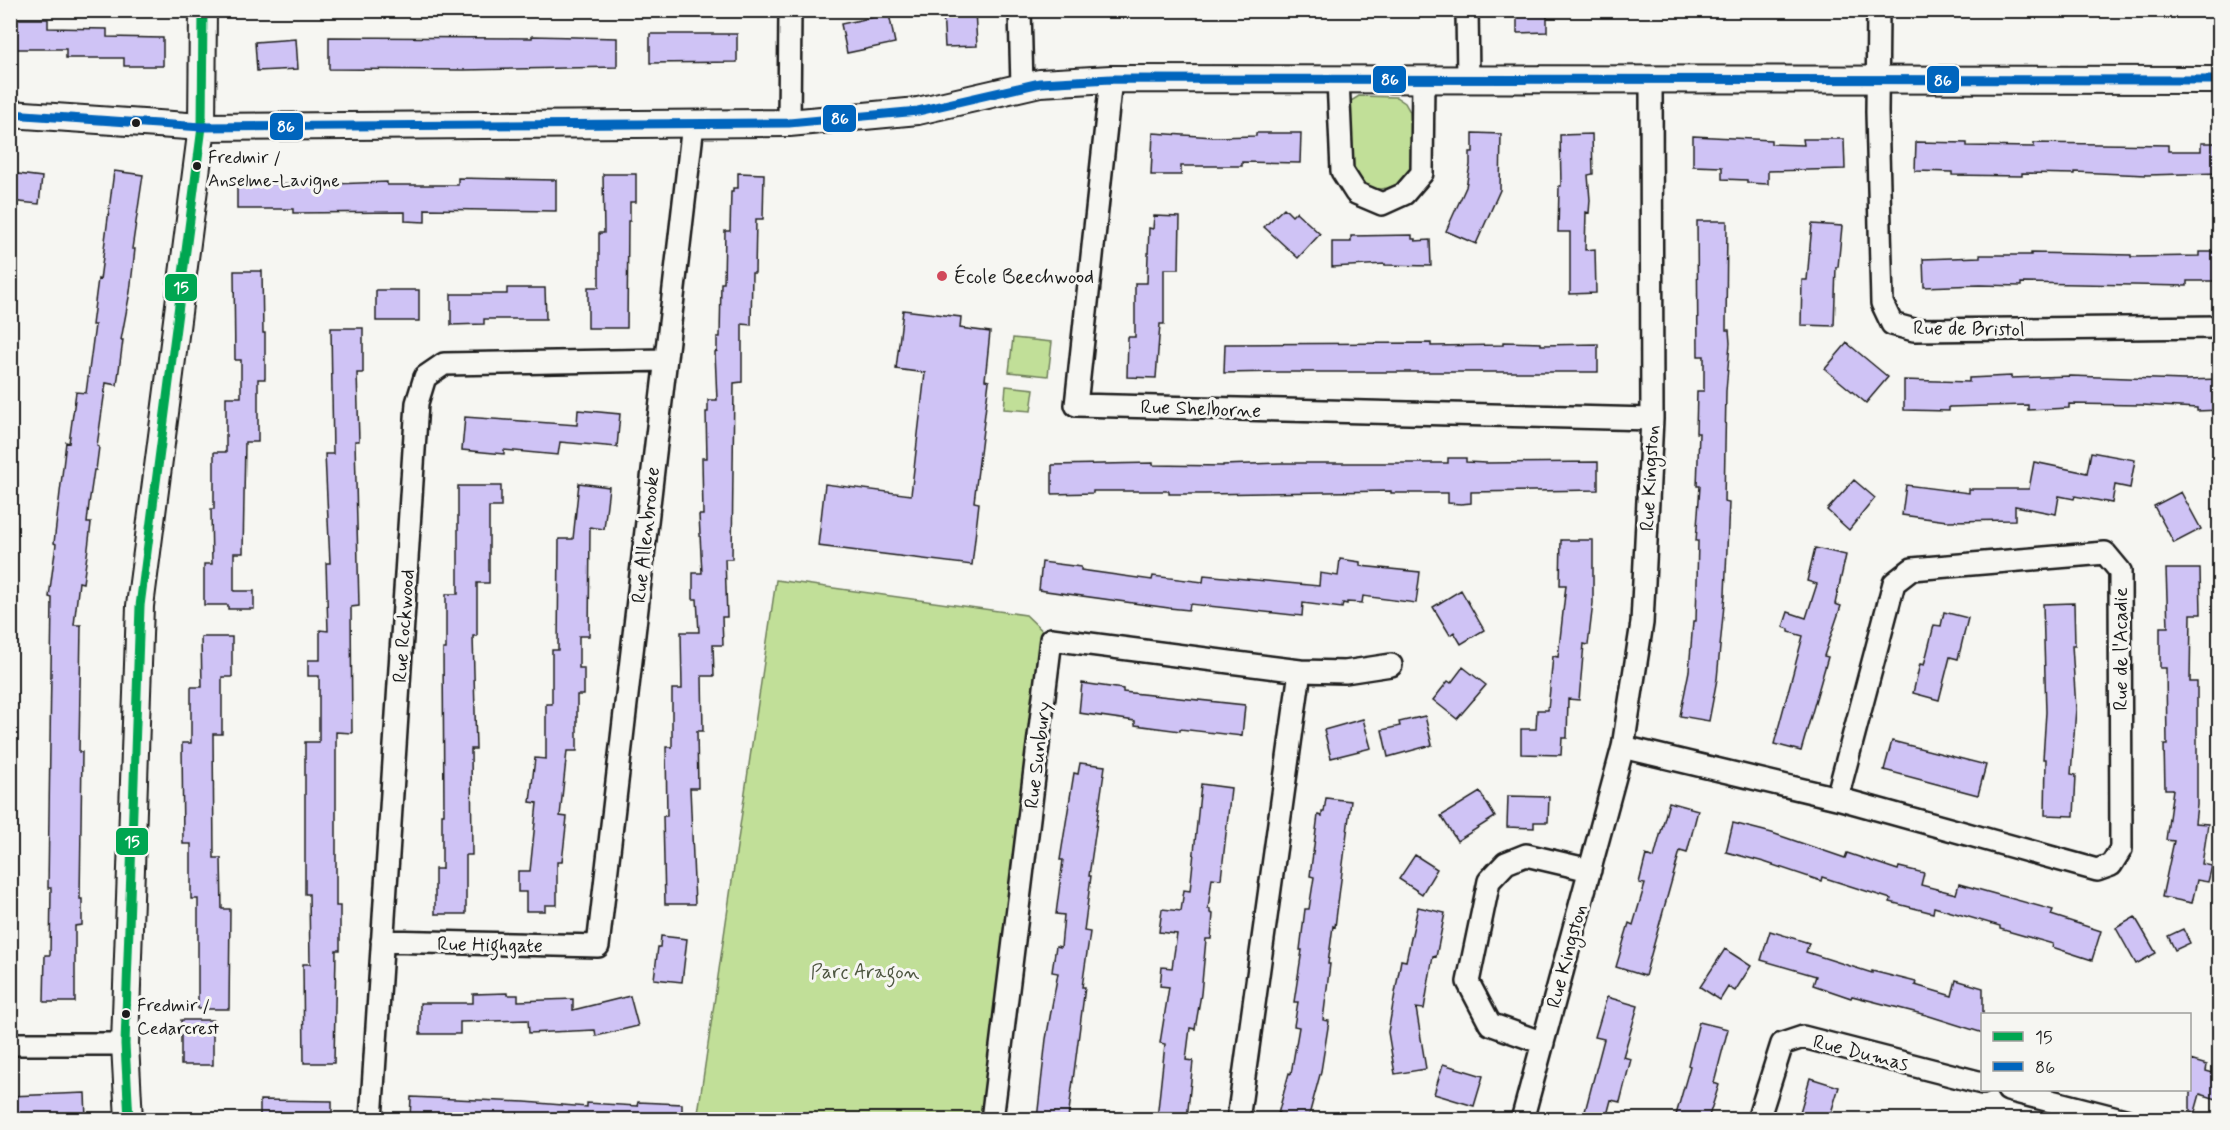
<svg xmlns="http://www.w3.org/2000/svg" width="2230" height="1130" font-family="Mynerve,sans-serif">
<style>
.green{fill:#c1df98;stroke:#6e7e5a;stroke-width:1.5}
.building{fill:#cfc3f5;stroke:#1c1c1c;stroke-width:1.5}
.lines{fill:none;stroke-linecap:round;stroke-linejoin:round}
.minor-casing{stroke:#1c1c1c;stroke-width:26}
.tertiary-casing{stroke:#1c1c1c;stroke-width:30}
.minor{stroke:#f6f6f2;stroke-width:21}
.tertiary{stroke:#f6f6f2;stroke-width:26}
.bus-1-casing{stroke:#f6f6f2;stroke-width:14}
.bus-2-casing{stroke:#f6f6f2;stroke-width:14}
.bus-1{stroke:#00a651;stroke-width:9}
.bus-2{stroke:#0065bd;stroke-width:9}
.bus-dot{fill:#1c1c1c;stroke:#f6f6f2;stroke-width:2}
.poi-dot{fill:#d1495b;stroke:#f6f6f2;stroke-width:2}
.labels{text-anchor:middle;stroke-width:6;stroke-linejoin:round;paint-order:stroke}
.bus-label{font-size:18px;fill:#1c1c1c;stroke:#f6f6f2;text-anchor:start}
.poi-label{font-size:20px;fill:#1c1c1c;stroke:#f6f6f2;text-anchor:start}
.street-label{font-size:20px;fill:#1c1c1c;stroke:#f6f6f2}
.park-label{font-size:20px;fill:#4e5641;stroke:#f6f6f2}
.line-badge{stroke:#f6f6f2;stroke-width:2}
.badge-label{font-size:16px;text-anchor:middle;font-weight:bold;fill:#fff}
</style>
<rect width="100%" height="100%" fill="#f6f6f2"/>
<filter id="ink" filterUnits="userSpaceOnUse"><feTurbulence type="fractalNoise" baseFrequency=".0167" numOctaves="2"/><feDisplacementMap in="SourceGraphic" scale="12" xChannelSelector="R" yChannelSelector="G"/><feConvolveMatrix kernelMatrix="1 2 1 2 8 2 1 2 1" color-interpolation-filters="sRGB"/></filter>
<g filter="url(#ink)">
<!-- green -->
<path class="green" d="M1359,96L1396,97L1405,103L1410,112L1415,164L1402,183L1387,188L1373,190L1360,180L1351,167L1347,110L1351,101Z
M1013,338L1052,342L1048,376L1009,372Z
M1006,386L1034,389L1031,411L1004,409Z
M776,580L1026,615L1051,639L992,1119L697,1120Z"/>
<!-- building -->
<path class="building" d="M943,10H975L977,46L945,47Z
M1517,10H1547V32L1517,33Z
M889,14L895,43L847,53L841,24Z
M10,19H48V28L107,29V37L163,38V66H124V58H66V49H10Z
M650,34H737V62L650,63Z
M532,36L617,38V67L463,70L329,69V37L532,38Z
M296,39L298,69L257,71L255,42Z
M1153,133L1214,137L1256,136V133H1301L1300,163L1242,162V166H1181V175H1151Z
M1473,133L1501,134L1500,190L1476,244L1446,231L1466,187L1470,165V152H1473Z
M1592,134L1593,174L1588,175L1590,200L1589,213L1586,212L1585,250L1595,249L1596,293L1570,294V232H1558L1559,186H1561L1560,135Z
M1693,136L1771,140V144L1804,145L1803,139H1844L1845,169L1768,171V184L1747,183V180L1722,179V167L1693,166Z
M1916,142L1967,143V146L2034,147V143L2168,145V151H2201V143H2220V173L2147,175L2075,172V174L2022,173V176L1952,175V172L1915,171Z
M114,171L143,175L132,249H135L130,292L121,340H123L117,385L106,383L97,446L99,447L96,470H94L89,504L87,523H91L88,548L83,583L79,582L74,625H81L79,752H82L80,899H82V925L75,926V1002H44L45,955H50L51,888H48L52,598L49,597L56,544L54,543L66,442L69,443L76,392L86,393L95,325H92L98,279L100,280Z
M10,173L42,177L39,204L10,201Z
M738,173L764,174L763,219H756L755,273H752L751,325L742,324V382L734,383L732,559H725L727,617H722L723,645H713L714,676H702L703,731H697L698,788H690L695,904H665L663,816H667L666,747H672V689H682L681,632H699L697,599H693V573H702L699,515H703L702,458H707L706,412H708V400H717L715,352L717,351V337H720L721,283H724L725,231H730L731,192H733V188H738Z
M603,174H636V202H630V221H628L627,328H588V287H599V233H604Z
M458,178L556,180V211L425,209V222L405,221V212L293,213V209H237V183L306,185L387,182V185H458Z
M1284,208L1292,216L1296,212L1320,234L1298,258L1264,227Z
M1154,216L1180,217L1179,269H1164V324H1160L1156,378L1127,377L1128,337H1135V283H1147L1149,228L1153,229Z
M1697,221H1727L1726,330H1729L1730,343L1726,391L1724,502L1729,503L1725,594L1717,679L1709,721L1680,716L1689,671L1693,621H1696L1698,541H1696L1700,486H1697L1699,433H1696L1697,391H1704V356H1698Z
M1812,224L1842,226L1838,267H1836L1834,326L1801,325L1802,280H1807Z
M1412,235V239H1415V241L1430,240L1431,266L1385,265V264L1332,267V242H1351V236Z
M2199,252H2220V281H2187V286L2021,283V286L1980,285L1924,287L1923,259L1980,257V255H2031V253L2131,255V257L2199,256Z
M234,271H262L263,333H265V379H258V442H245L243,553H234V591H254V609H228V605H204V564H212L211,509H214V452H226V397H241V360H235Z
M507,288H545L546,319H484V324L451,325V294H507Z
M376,290H419V321H376Z
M903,310L961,317L960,328L990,332L985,380L989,381L974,502L979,503L972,565L818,546L825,484L911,495L925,373L896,369Z
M331,328H363V373H357L359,441H355L359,606L351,607L352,733L336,732V906H340V950H336L334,1063H304L303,964H310L309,894H305V742H319V676H308V660H320V630L328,631L326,563H330L325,454H333Z
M1503,342L1541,343V345L1598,344V372H1280L1224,373L1225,344L1431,343V346L1503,345Z
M1847,343L1888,377L1866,403L1825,369Z
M2011,376V378L2071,376L2184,380L2220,379V410L2197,411V408L2142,405L2069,404V408L2028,410V405L1949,407V411L1904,410V380L1969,382V378Z
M578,410L620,414L617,447L560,442L558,455L504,450V454L462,450L465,417L577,425Z
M2091,452L2135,460L2130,488L2115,485L2112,503L2075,496L2074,499L2059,496L2056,514L2015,506V520L1947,521L1902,515L1906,485L1969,493V489H2029L2034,462L2087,473Z
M1448,458H1466V462L1486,463L1598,462V490L1471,492V503L1461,504L1448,503V493H1391V491L1205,494H1169V491H1093V493L1052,494V465L1153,463V465L1223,466V465L1281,463H1448Z
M1854,480L1875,498L1849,530L1827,510Z
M579,483L609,487L604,529L590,527L589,636H579V668H584V695H577V751H567L560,816L567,817L562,862H557V905H545V911H526V892H518V871H530L537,803L530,802L535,758L546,759V704H552V650H558L559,539H573Z
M458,486H501V507H489V583H477V636H473L476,749H471L472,855H466V914H435V869H442V814H444L443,649H446V594H458Z
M2181,492L2201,529L2174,543L2154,506Z
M1561,540H1593V603L1588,645L1584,644L1579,700L1568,699L1567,738H1562L1561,755L1521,754V729H1536L1537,710H1548L1553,656L1558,657L1566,585H1560Z
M1815,548L1846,555L1835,604L1841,606L1824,656L1828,657L1801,751L1774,744L1803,636L1789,632V629L1783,627L1788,612L1806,618L1817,584L1807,581Z
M1340,559L1360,562V566L1420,572L1416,603L1363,596L1362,603L1347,602V604L1343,603L1342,608L1303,603L1302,616L1190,604L1189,610L1169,608L1039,590L1042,562L1081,567V570L1152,580L1153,576L1203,582L1204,575L1319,586L1320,573L1338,576Z
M2166,569H2200L2201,614H2191L2190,682H2197V805L2195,823L2208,824L2202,864L2212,866L2208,882L2197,880L2192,903L2162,897L2174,841L2166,840L2173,789H2165L2164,745H2167L2166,668H2160V627H2168Z
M1461,590L1484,630L1461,644L1454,632L1450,635L1433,607Z
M2074,603L2075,645H2072L2076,709L2071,774L2076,775L2074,816L2045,815L2046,759H2043L2046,712L2043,604Z
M1944,612L1968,618L1958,659L1950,657L1939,700L1913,693L1920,664L1924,665L1934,625L1941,626Z
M201,637H232V677H222V734H213L214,858H221L222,909H230L229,1009H198V899H191V844H183L182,743H191V687H202Z
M1463,667L1486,685L1457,719L1433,700L1448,681L1451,683Z
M1082,683L1123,689V692L1245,705L1242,736L1180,729V731L1135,725V721L1079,713Z
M1425,716L1432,745L1388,757L1382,730L1400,726L1399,722Z
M1363,719L1371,748L1331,758L1324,730Z
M1892,741L1986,765L1978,795L1884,770Z
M1080,763L1105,766L1089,876H1091L1084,931L1090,932L1082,987H1085L1068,1119H1037L1046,1039L1058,973L1052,972L1056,946L1061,947L1064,915L1056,914L1063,860H1060L1074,773L1078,774Z
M1201,784L1231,788L1221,879L1212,878L1208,909H1210V913L1213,914L1211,939H1206L1201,994L1195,1029L1190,1028L1186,1060L1193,1061L1187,1119H1157L1165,1044L1160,1043L1169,987L1160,986L1162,967L1172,968L1177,934L1159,932L1162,909L1181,911L1184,890L1190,891Z
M1480,792L1495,817L1457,841L1441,816Z
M1508,796L1549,797L1548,822H1534V828L1507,827Z
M1326,798L1351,801L1335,927L1333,926L1328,964H1330L1323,1020L1329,1021L1321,1071L1308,1119H1300L1278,1114L1289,1073L1291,1074L1299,1027L1294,1026L1298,1002H1294L1302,950H1300L1305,909H1309L1314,877L1310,876L1318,815L1322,816V812H1324Z
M1669,802L1698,810L1687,853L1680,851L1645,976L1616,967L1629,923L1633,925L1645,884L1639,883L1646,855L1654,858Z
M1733,823L1772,833L1845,858L1847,853L1898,870L1899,867L1924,873L1921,885L1956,894L1959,884L2053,910L2051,915L2101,931L2092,960L2052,947L2053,944L2000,929V926L1934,907L1933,913L1890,902L1891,899L1822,877L1821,881L1764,862L1726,852Z
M1415,855L1437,869L1422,894L1399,879Z
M1418,907L1445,913L1436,957L1433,956L1424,1009L1416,1008L1426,1069L1395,1074L1388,1032L1401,960L1406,961Z
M2135,917L2156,953L2136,964L2116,928Z
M2183,929L2190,943L2175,950L2168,936Z
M1770,931L1809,943L1806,952L1872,973V971L1916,982L1915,985L1952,996L1956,980L1983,988V1033L1926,1015L1852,996L1851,998L1813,985L1816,976L1761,960Z
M661,936L687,939L682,982L654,979L658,947H660Z
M1725,949L1751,966L1735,991L1728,987L1720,1000L1700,987Z
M507,993V995H518V1001L573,999V1010L630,996L638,1026L596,1036L595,1030L529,1033L528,1020L460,1022V1034H420V1003H473V994Z
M1607,997L1638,1006L1623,1057L1631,1059L1620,1102L1611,1100L1606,1119H1583L1604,1039L1595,1037Z
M181,1020H213V1065H181Z
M1699,1022L1728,1029L1714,1083L1719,1085L1708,1119H1690L1676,1115L1690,1066L1688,1065Z
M2190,1060L2207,1065L2206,1071L2220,1075V1100L2200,1094L2195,1112L2190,1111Z
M1443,1064L1483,1076L1474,1106L1434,1094Z
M1810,1078L1839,1087L1829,1119H1798Z
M85,1093L86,1119H10V1096Z
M411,1097L525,1102L587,1107V1103L637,1106L638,1102L682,1104V1119H410Z
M260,1100L332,1101V1119H260Z"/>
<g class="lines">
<!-- minor casing -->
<g class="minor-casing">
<path id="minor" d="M1020,10L1022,86
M1467,10L1468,79
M1878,10L1877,112L1882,303L1892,324L1914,330L2220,327
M1111,79L1076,405L1652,419
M1338,79L1342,171L1356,193L1382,204L1404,194L1422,173L1423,79
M789,123L790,10
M1623,747L1837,798L2097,870L2111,865L2121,849L2120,571L2105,553L1912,569L1894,583L1837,798
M382,941L598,946L693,124
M1543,1043L1490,1024L1468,982L1489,881L1506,863L1526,855L1590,870
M10,1044H125
M2008,1090L2125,1120
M371,1120L417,403L425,377L444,364L665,360
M992,1120L1051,639L1300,671L1345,672L1391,665
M1238,1120L1300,671
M1522,1120L1623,747L1642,623L1652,419L1651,80
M1758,1120L1782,1044L1803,1037L1982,1083"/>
</g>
<!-- tertiary casing -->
<g class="tertiary-casing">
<path id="tertiary" d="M10,114L202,127L789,123L918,111L1040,83L1111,79L2220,80
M129,1120L125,1044L140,606L202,127L203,10"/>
</g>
<!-- minor -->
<use href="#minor" class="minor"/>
<!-- tertiary -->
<use href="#tertiary" class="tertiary"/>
<!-- bus-1 casing -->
<g class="bus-1-casing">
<path id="bus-1" d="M129,1120L125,1044L140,606L202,127L203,10"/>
</g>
<!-- bus-2 casing -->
<g class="bus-2-casing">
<path id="bus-2" d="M10,114L202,127L789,123L918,111L1040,83L1111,79L2220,80"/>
</g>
<!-- bus-1 -->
<use href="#bus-1" class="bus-1"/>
<!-- bus-2 -->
<use href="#bus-2" class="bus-2"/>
</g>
</g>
<!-- markers -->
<g class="bus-dot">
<circle cx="136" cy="123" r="5"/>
<circle cx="197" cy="166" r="5"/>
<circle cx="126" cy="1014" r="5"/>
</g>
<circle class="poi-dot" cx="942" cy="276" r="6"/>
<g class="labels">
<!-- bus labels -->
<g class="bus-label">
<text x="208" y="163">Fredmir /<tspan x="208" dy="23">Anselme-Lavigne</tspan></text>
<text x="137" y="1011">Fredmir /<tspan x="137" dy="23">Cedarcrest</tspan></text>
</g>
<!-- poi labels -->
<g class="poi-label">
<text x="954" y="283">École Beechwood</text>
</g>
<!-- street labels -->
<g class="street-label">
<text transform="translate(1969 328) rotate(1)" y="7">Rue de Bristol</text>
<text transform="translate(1201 408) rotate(2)" y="7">Rue Shelborne</text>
<text transform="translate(1649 478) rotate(-87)" y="7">Rue Kingston</text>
<text transform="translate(645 535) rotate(-84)" y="7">Rue Allenbrooke</text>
<text transform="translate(403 626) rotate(-86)" y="7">Rue Rockwood</text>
<text transform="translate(2120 649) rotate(-90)" y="7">Rue de l'Acadie</text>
<text transform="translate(1037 755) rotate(-83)" y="7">Rue Sunbury</text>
<text transform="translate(490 944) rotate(1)" y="7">Rue Highgate</text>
<text transform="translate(1566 956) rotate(-75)" y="7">Rue Kingston</text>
<text transform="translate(1861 1052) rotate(14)" y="7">Rue Dumas</text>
</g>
<!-- park labels -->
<g class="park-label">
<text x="865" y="978">Parc Aragon</text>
</g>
</g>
<g class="line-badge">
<rect x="1372" y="65" width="35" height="29" rx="6" fill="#0065bd"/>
<rect x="1926" y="65" width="34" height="29" rx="6" fill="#0065bd"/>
<rect x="822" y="104" width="35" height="29" rx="6" fill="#0065bd"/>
<rect x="269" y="112" width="35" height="29" rx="6" fill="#0065bd"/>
<rect x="164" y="273" width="34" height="29" rx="6" fill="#00a651"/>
<rect x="115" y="827" width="34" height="29" rx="6" fill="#00a651"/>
</g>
<g class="badge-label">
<text x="1390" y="85">86</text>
<text x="1943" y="86">86</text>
<text x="840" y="124">86</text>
<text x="286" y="132">86</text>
<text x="181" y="293">15</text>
<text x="132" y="847">15</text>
</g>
<!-- margin -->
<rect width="2230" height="1130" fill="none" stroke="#f6f6f2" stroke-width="36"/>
<rect x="18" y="18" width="2194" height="1094" fill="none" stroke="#1c1c1c" stroke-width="2" filter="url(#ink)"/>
<!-- legend -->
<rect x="1981" y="1013" width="210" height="78" fill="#f6f6f2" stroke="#9f9f9c" stroke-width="1.5"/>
<rect x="1993" y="1032" width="30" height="9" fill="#00a651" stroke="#9f9f9c" stroke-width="1.5"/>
<text x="2035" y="1043" font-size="18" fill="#1c1c1c">15</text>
<rect x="1993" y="1062" width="30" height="9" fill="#0065bd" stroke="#9f9f9c" stroke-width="1.5"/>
<text x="2035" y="1073" font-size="18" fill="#1c1c1c">86</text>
</svg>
